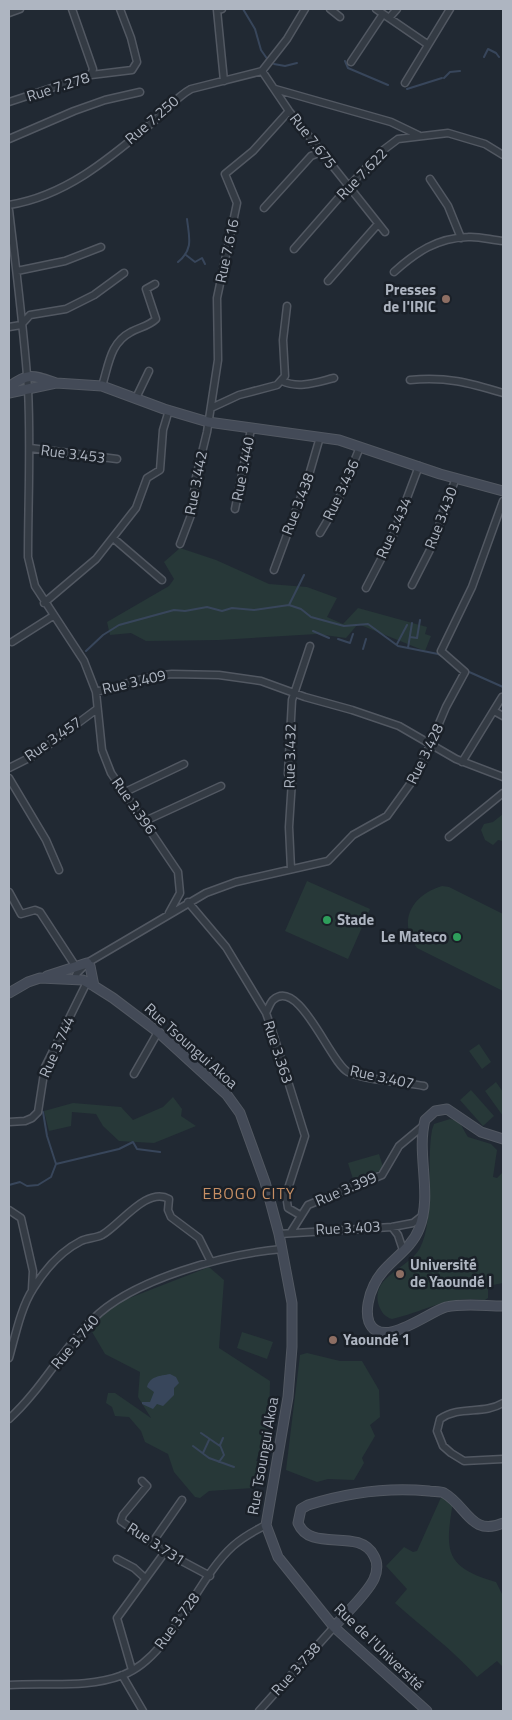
<svg xmlns="http://www.w3.org/2000/svg" width="512" height="1720" font-family="'Titillium Web',sans-serif">
<style>
.green{fill:#273838}
.water{fill:#38465b}
.lines{fill:none;stroke-linecap:round;stroke-linejoin:round}
.stream{stroke:#38465b;stroke-width:2}
.street-casing{stroke:#525862;stroke-width:9}
.secondary-casing{stroke:#525862;stroke-width:11}
.street{stroke:#343b44;stroke-width:6}
.secondary{stroke:#434a57;stroke-width:9}
.education-dot{fill:#8d6e63;stroke:#1a2028;stroke-width:2}
.leisure-dot{fill:#2e9e5b;stroke:#1a2028;stroke-width:2}
.labels{text-anchor:middle;stroke-width:5;stroke-linejoin:round;paint-order:stroke}
.street-label{font-size:15px;fill:#aeb5c1;stroke:#1a2028}
.poi-label{font-size:15px;font-weight:bold;fill:#aeb5c1;stroke:#1a2028;text-anchor:start}
.neighbourhood-label{font-size:16px;letter-spacing:1px;fill:#c78f64;stroke:#1a2028}
</style>
<rect width="100%" height="100%" fill="#212933"/>
<!-- green -->
<path class="green" d="M180,548L216,560L269,584L307,587L337,598L327,617L343,624L358,608L427,627L425,634L431,636L425,651L358,624L346,638L317,634L219,640L146,641L131,633L110,635L107,622L169,586L174,579L164,562Z
M503,814V841L498,840L493,845L485,840L481,830L484,824L493,822Z
M307,881L370,909L348,959L285,931Z
M442,886L449,887L503,914V991L417,948C397,921 412,895 442,886Z
M479,1044L491,1062L482,1069L469,1051Z
M496,1082L503,1092V1116L485,1091Z
M471,1090L494,1116L483,1126L460,1100Z
M173,1097L182,1109L181,1116L196,1126L154,1143L119,1141L103,1126L96,1114L72,1112L71,1126L49,1131L44,1111L73,1103L121,1107L133,1120L163,1107Z
M450,1119C462,1121 462,1128 468,1137L491,1144L497,1150L493,1177L497,1178L503,1172V1283L488,1286V1298L485,1300C443,1296 428,1311 392,1319C385,1317 382,1313 379,1306C369,1276 409,1269 420,1248C435,1220 426,1164 432,1130L434,1124Z
M379,1154L384,1170L353,1179L348,1163Z
M209,1267L224,1280L219,1348L270,1381L269,1430L256,1461L262,1462V1465L253,1488L209,1491L200,1498L195,1497L174,1472L168,1454L145,1442L141,1431L129,1417L115,1416L112,1407L106,1403L108,1393H115L151,1418L138,1397L140,1372L105,1354L88,1325L109,1306Z
M242,1332L273,1342L267,1359L237,1348Z
M307,1353L340,1361H362L379,1390L380,1417L370,1425L375,1436L362,1458L364,1463L354,1480L328,1479L317,1482L286,1470L300,1355Z
M443,1493L453,1502C445,1551 444,1567 496,1582L503,1596V1667L497,1661L477,1677C452,1649 423,1628 395,1603L407,1589L386,1566L404,1547L413,1552L417,1551Z"/>
<!-- water -->
<path class="water" d="M170,1374L176,1377L179,1383L174,1388V1395L163,1406L157,1404L153,1409L142,1404V1402H150L154,1392L147,1387C150,1376 160,1376 170,1374Z"/>
<g class="lines">
<!-- stream -->
<path class="stream" d="M243,9L255,29L261,50L268,60
M484,57L488,49L496,53L499,57
M345,61L348,68L388,85
M274,64L285,66L297,63
M444,78L450,72L460,71
M407,89L442,78
M503,106V110
M186,255L195,262L202,258L205,264
M178,262C194,249 189,237 187,219
M289,605L304,575
M313,631L329,638
M410,637L417,638L420,620
M338,639L350,643L353,634
M397,644L407,625
M408,648L412,623
M363,649L366,639
M86,651L103,635L119,625L174,610L185,611L207,607L222,611L232,608L254,610L289,605L301,609L311,617L344,626L368,624L398,646L438,654L443,657
M467,671L503,687
M56,1164L119,1149L133,1142L137,1149L160,1152
M9,1185L20,1182L27,1186L38,1185L51,1177L56,1164L47,1136L43,1112
M201,1433L220,1446
M193,1446L209,1458L234,1467
M203,1453L209,1440
M219,1462L224,1455L220,1445L223,1438"/>
<!-- street casing -->
<g class="street-casing">
<path id="street" d="M72,9L93,69L91,75
M222,9L217,10L224,81
M330,9L340,17
M376,9L427,44
M9,13L20,9
M389,18L397,9
M351,62L383,14
M262,71L289,111L385,232
M405,83L450,9
M275,89L391,122L418,135
M9,102L91,75L132,70L137,62L131,38L120,9
M9,139L74,111L105,100L140,92
M430,179L448,206L461,238
M9,205C66,196 110,158 153,122C166,111 176,97 191,89L262,71L287,39L305,9
M264,208L311,156L321,152
M9,210C16,269 24,329 28,389C31,445 28,501 28,557L35,586L84,661L96,692L102,750L111,773L178,872L180,893L169,913
M294,249L349,186L382,151L398,139L448,133L485,144L503,155
M17,271L65,261L101,247
M394,272C416,252 437,238 468,237C479,236 491,240 503,241
M328,281L378,224
M9,327L21,325L30,315L66,309L94,295L124,273
M410,380C445,376 470,383 503,393
M282,381C299,389 317,382 334,378
M102,386C109,364 110,343 131,332C140,327 149,326 156,319L146,289L155,284
M136,398L149,371
M211,408L239,395L277,385L285,376L283,340L287,306
M30,448L117,459
M235,509L251,429
M320,533L336,506L360,447
M113,538L162,580
M180,544L191,515L196,477L207,432L218,360L217,298L237,203L225,174L253,151L289,111
M274,570L309,475L320,437
M412,585L437,536L441,517L456,478
M366,588L392,538L419,466
M44,603L96,559L136,508L147,478L160,470L163,430L169,410
M12,642L53,616
M96,692L153,676L172,674L219,675L261,681L305,697L352,710L399,726L456,759L503,777
M494,711L503,716
M462,762L502,697
M9,768L35,755L97,709
M9,778L46,840L59,870
M123,793L184,764
M145,821L221,786
M449,837L503,793
M291,869L289,827L292,780L288,774L292,700L310,646
M9,892L21,914L35,910L40,912L76,967
M188,902L226,947L266,1013L272,1030L305,1136L286,1195L288,1208L300,1215
M74,980L77,973L87,963L206,893L236,882L328,861L353,835L387,816L418,773L446,707L465,672L441,651L472,587L503,501
M266,1013C268,1009 270,1003 273,1000C299,976 330,1063 348,1072C364,1080 404,1082 424,1086
M134,1074L158,1032
M9,1122L25,1121L32,1118L38,1112L45,1067L87,982
M9,1210L21,1218L33,1271L32,1289
M392,1227L398,1235L403,1250
M291,1232L308,1205L382,1175L399,1146L423,1126
M279,1234L392,1227L413,1223L422,1216
M9,1358C15,1337 21,1307 33,1289C44,1271 61,1251 81,1241C87,1238 96,1238 102,1235C120,1225 147,1186 169,1199L168,1210L171,1217L199,1238L211,1262
M503,1403C483,1415 460,1405 440,1419L437,1431L443,1446L451,1453L464,1461L503,1459
M9,1419C41,1390 61,1351 92,1320C132,1279 226,1254 282,1249
M142,1481L147,1486L123,1515L121,1521L165,1552L210,1576
M152,1543L182,1500
M117,1559L134,1568L145,1578
M132,1670L117,1618L165,1552
M122,1675L143,1711
M9,1685C47,1682 86,1689 123,1675C171,1657 196,1579 233,1546C243,1537 254,1531 266,1525
M259,1711L334,1627"/>
</g>
<!-- secondary casing -->
<g class="secondary-casing">
<path id="secondary" d="M9,387C28,372 33,375 56,383
M9,393L56,383L102,386L164,409L208,422L339,440L440,474L503,491
M90,966L94,986
M47,976L87,963
M9,993L28,982L40,978L83,980L94,986L113,998L158,1032L227,1095L240,1113L265,1182L279,1234L292,1303V1347L288,1397L266,1525L278,1557L334,1627L427,1711
M503,1139L481,1132L447,1109L435,1111L425,1120C416,1155 433,1194 419,1229C410,1252 384,1263 374,1285C369,1295 365,1311 369,1322C381,1351 428,1312 446,1307C464,1303 485,1306 503,1306
M334,1627C345,1614 367,1594 374,1579C377,1572 378,1563 374,1556C359,1526 311,1554 298,1523L301,1509L308,1505C346,1493 389,1487 429,1491C433,1492 440,1491 444,1493C467,1506 471,1537 503,1523"/>
</g>
<!-- street -->
<use href="#street" class="street"/>
<!-- secondary -->
<use href="#secondary" class="secondary"/>
</g>
<!-- markers -->
<g class="education-dot">
<circle cx="446" cy="299" r="5"/>
<circle cx="400" cy="1274" r="5"/>
<circle cx="333" cy="1340" r="5"/>
</g>
<g class="leisure-dot">
<circle cx="327" cy="920" r="5"/>
<circle cx="457" cy="937" r="5"/>
</g>
<g class="labels">
<!-- street labels -->
<g class="street-label">
<text transform="translate(58 87) rotate(-18)" y="5">Rue 7.278</text>
<text transform="translate(152 120) rotate(-41)" y="5">Rue 7.250</text>
<text transform="translate(313 141) rotate(52)" y="5">Rue 7.675</text>
<text transform="translate(362 174) rotate(-46)" y="5">Rue 7.622</text>
<text transform="translate(227 251) rotate(-78)" y="5">Rue 7.616</text>
<text transform="translate(73 454) rotate(7)" y="5">Rue 3.453</text>
<text transform="translate(243 469) rotate(-79)" y="5">Rue 3.440</text>
<text transform="translate(196 483) rotate(-79)" y="5">Rue 3.442</text>
<text transform="translate(341 490) rotate(-65)" y="5">Rue 3.436</text>
<text transform="translate(298 504) rotate(-69)" y="5">Rue 3.438</text>
<text transform="translate(441 518) rotate(-69)" y="5">Rue 3.430</text>
<text transform="translate(394 528) rotate(-66)" y="5">Rue 3.434</text>
<text transform="translate(134 682) rotate(-13)" y="5">Rue 3.409</text>
<text transform="translate(53 739) rotate(-35)" y="5">Rue 3.457</text>
<text transform="translate(425 754) rotate(-64)" y="5">Rue 3.428</text>
<text transform="translate(290 756) rotate(-89)" y="5">Rue 3.432</text>
<text transform="translate(134 806) rotate(55)" y="5">Rue 3.396</text>
<text transform="translate(191 1046) rotate(42)" y="5">Rue Tsoungui Akoa</text>
<text transform="translate(57 1047) rotate(-66)" y="5">Rue 3.744</text>
<text transform="translate(278 1052) rotate(72)" y="5">Rue 3.363</text>
<text transform="translate(382 1077) rotate(12)" y="5">Rue 3.407</text>
<text transform="translate(346 1189) rotate(-23)" y="5">Rue 3.399</text>
<text transform="translate(348 1228) rotate(-3)" y="5">Rue 3.403</text>
<text transform="translate(75 1342) rotate(-50)" y="5">Rue 3.740</text>
<text transform="translate(263 1456) rotate(-80)" y="5">Rue Tsoungui Akoa</text>
<text transform="translate(156 1544) rotate(33)" y="5">Rue 3.731</text>
<text transform="translate(177 1621) rotate(-54)" y="5">Rue 3.728</text>
<text transform="translate(379 1647) rotate(44)" y="5">Rue de l'Université</text>
<text transform="translate(296 1669) rotate(-48)" y="5">Rue 3.738</text>
</g>
<!-- poi labels -->
<g class="poi-label">
<text x="436" y="295" text-anchor="end">Presses<tspan x="436" dy="17">de l'IRIC</tspan></text>
<text x="337" y="925">Stade</text>
<text x="447" y="942" text-anchor="end">Le Mateco</text>
<text x="410" y="1270">Université<tspan x="410" dy="17">de Yaoundé I</tspan></text>
<text x="343" y="1345">Yaoundé 1</text>
</g>
<!-- neighbourhood labels -->
<g class="neighbourhood-label">
<text x="249" y="1199">EBOGO CITY</text>
</g>
</g>
<!-- border -->
<rect width="512" height="1720" fill="none" stroke="#aeb5c1" stroke-width="20"/>
</svg>
